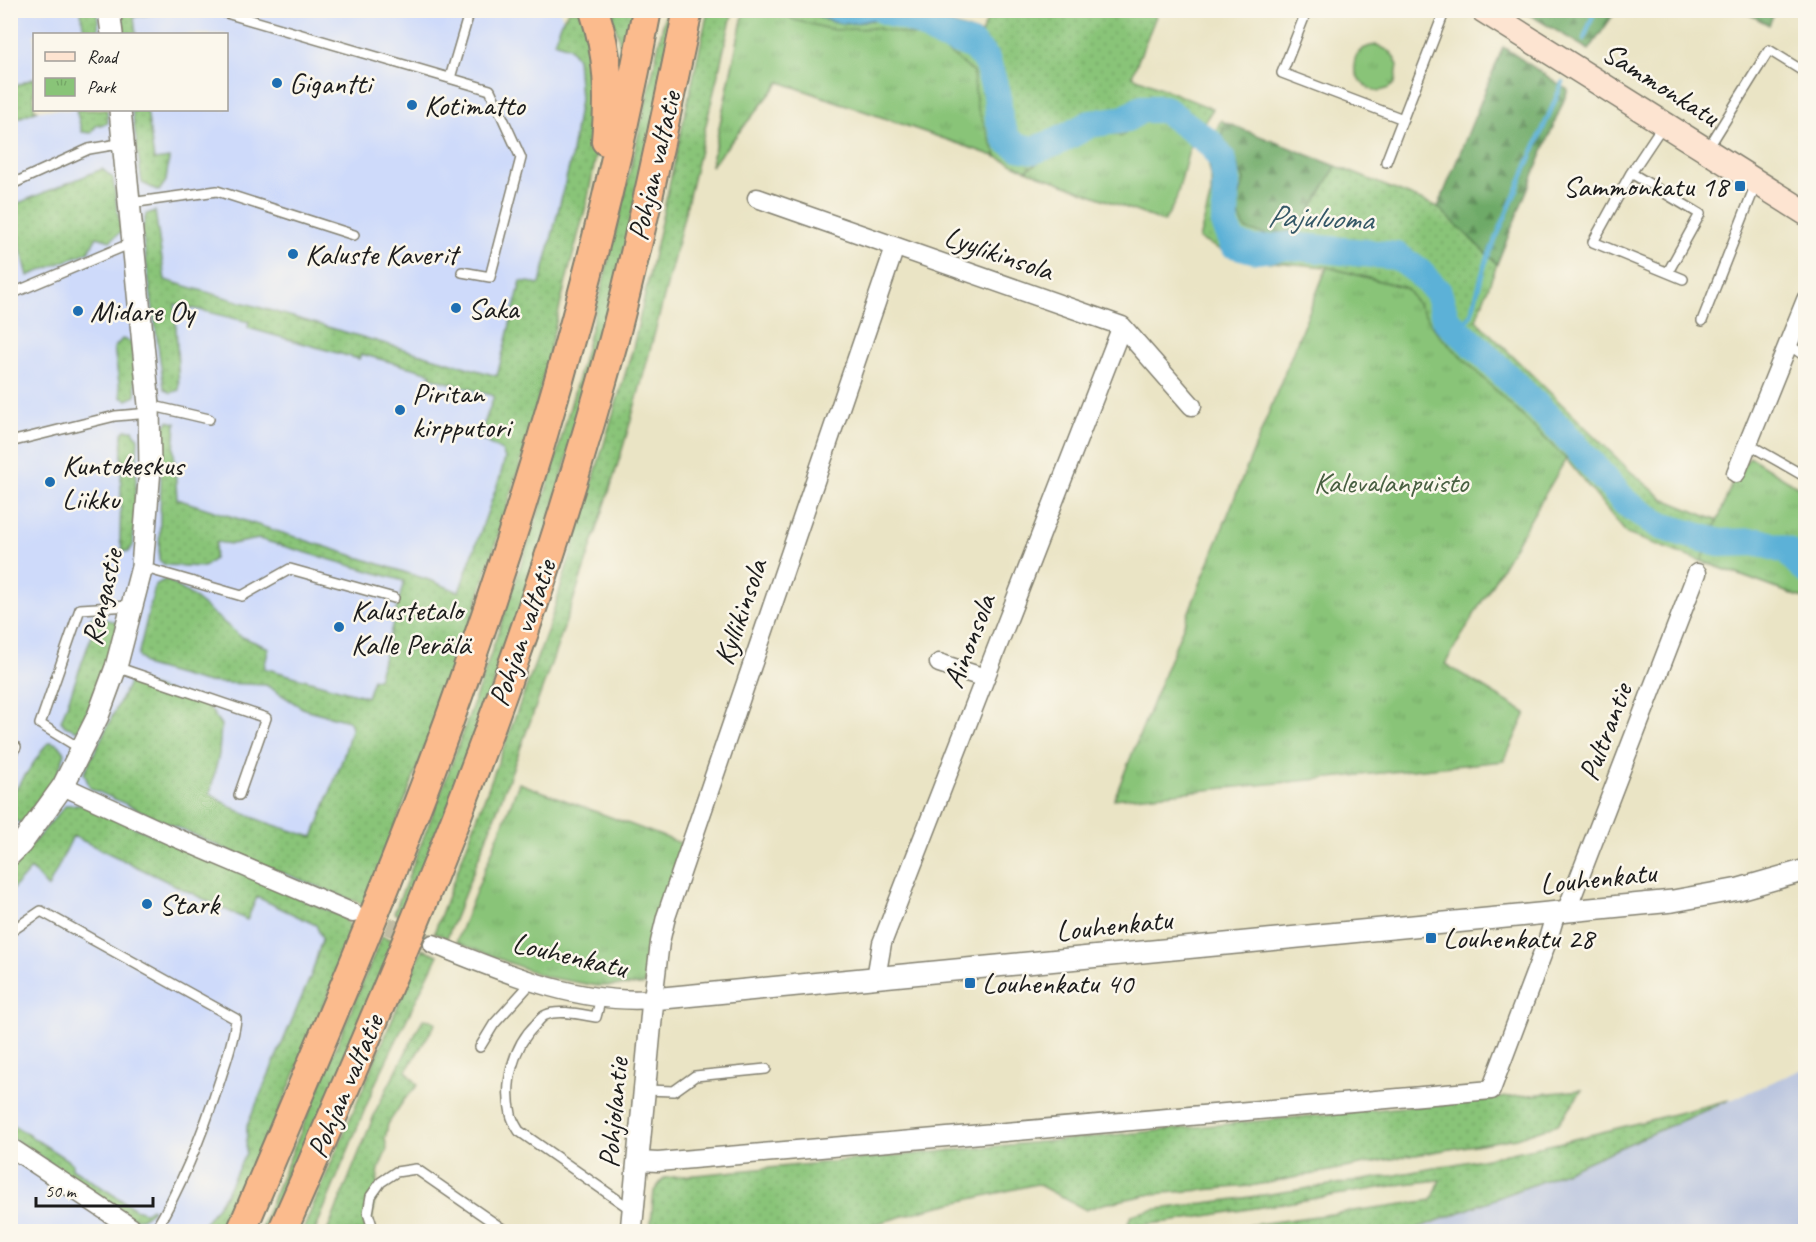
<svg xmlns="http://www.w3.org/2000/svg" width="1816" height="1242" font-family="Caveat,sans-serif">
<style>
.built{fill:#cedafa;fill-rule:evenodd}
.industrial{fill:#b9c4de}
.grass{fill:url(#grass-dots);stroke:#52704a;stroke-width:1.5}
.forest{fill:url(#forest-firs);stroke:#456342;stroke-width:1.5}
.park{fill:url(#park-tufts);stroke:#52704a;stroke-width:1.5}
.water{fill:#5bb1d7;stroke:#3c667a;stroke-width:1.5}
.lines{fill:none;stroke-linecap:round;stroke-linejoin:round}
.stream{stroke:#5bb1d7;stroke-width:4.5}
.river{stroke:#5bb1d7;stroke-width:28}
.minor-tunnel{stroke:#c1bca3;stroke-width:18;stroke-dasharray:18 9;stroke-linecap:butt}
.service-casing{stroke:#838070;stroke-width:12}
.minor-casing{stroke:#838070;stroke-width:21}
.tertiary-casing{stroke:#838070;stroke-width:24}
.secondary-casing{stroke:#838070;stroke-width:27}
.trunk-casing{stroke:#838070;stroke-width:32}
.service{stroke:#fff;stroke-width:9}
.minor{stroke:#fff;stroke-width:18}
.tertiary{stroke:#fff;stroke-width:21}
.secondary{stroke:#fde4d1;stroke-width:24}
.trunk{stroke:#fbbb8d;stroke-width:28}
.poi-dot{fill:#1f6fb2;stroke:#fbf7ec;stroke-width:2}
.labels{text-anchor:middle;stroke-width:5;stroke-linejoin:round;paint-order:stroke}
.poi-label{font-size:30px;fill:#1c1c1c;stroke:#fbf7ec;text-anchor:start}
.street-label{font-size:30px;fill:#1c1c1c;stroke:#fbf7ec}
.park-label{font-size:30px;fill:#485f41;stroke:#fbf7ec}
.water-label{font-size:32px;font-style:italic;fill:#355867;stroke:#fbf7ec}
</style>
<defs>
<pattern id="grass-dots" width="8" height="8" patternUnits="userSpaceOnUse" patternTransform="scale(1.5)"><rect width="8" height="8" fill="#89c478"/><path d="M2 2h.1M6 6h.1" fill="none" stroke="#76a867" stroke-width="1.8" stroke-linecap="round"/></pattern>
<pattern id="forest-firs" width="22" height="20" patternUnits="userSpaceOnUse" patternTransform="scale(1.5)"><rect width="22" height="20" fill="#6eaa68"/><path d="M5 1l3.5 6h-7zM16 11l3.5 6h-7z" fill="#5a8a55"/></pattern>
<pattern id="park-tufts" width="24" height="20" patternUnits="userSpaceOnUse" patternTransform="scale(1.5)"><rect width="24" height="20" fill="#89c478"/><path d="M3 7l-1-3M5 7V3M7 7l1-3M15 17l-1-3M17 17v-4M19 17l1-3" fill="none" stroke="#76a867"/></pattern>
</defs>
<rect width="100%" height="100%" fill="#fbf7ec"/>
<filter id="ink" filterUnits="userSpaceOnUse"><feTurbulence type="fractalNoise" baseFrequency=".0167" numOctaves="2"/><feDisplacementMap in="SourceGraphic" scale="12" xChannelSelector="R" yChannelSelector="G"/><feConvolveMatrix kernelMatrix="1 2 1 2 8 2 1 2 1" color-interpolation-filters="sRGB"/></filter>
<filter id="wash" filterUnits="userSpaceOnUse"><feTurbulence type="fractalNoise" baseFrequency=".008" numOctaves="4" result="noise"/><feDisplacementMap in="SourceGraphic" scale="24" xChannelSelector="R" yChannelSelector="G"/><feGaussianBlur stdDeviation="1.35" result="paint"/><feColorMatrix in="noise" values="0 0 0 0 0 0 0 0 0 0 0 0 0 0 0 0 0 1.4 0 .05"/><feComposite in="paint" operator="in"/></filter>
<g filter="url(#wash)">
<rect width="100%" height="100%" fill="#eae4c5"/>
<!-- built -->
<path class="built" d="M10,11H560L577,58L580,99L577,161L500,477L362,866L348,900L344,917L215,1231H11ZM34,34H226V110H34Z"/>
<!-- industrial -->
<path class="industrial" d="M1805,1068V1231L1410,1232L1548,1179Z"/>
<!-- grass -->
<path class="grass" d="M81,11H97L99,34H84Z
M122,11V10L157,11L156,13L134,17L136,34H124Z
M569,11H585L596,53L599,141L587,202L565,285L529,437L461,654L365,905L250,860L90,788L84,773L131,679L208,706L221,725L219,754L210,793C241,817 276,826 313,837L343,758L352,726L348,721L304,709L266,685L204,682L147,666L138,656L155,585L166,579L191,595L240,636L269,648L264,668L367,697L373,679H378L404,581L259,539L232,544L216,542L214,559L204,567L165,565L159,560L162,430L168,421L176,423L174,450L177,499L432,581L459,592L500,477L505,458L502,451L479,438L494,396L430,377L431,373L361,354L359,359L248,328L249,322L175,304L179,390L171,393L164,388L142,231L146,214L155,211L165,280L497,376L521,281L540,284L571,159L580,99L577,58L569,47L554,42L563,19Z
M610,11H637L625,73L618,35Z
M666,11H679L615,293L531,582L407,919L394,913C438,803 479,692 516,579C528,543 541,507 552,471C596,319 633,165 666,11Z
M708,11H733C699,153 667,296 626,437C575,607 513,773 447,938L434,933L548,629L633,348Z
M744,11H913L981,34L991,11H1158L1132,76L1213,109L1191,142L1162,120L1141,121L1121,137L1051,155L1026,170L997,157L780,82L711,166Z
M34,78V110H38L11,121V88Z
M76,110H107L108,123L96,126L91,133L82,132Z
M132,110H147L154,160L169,158L166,181L159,191L142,183Z
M1221,120L1224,122L1222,139L1233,155L1244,180L1236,209L1300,229L1336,166L1438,207L1497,264L1476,320L1630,471L1664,499L1725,524L1805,599L1627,534L1566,459L1439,335L1405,288L1327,267L1239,259L1199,239L1211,194V176L1206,151Z
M102,169L113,178L117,208L122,231L110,241L97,237L88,252L28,276L15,227L11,222V206Z
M122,339L132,342L136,396L127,400L121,397L114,348Z
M126,430H133L138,438L133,545L129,552L123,551L120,540L122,433Z
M92,616L117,622C116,655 92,701 78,731L65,726L61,721L95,626L89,622Z
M51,742L59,745L65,753L58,773L23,822H17L11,818L10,798L45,746Z
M66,805H83L344,917L354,933L229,1231H199L225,1195L246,1153L247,1126L312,973L322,939L316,925L257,897L247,920L73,836L48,888L31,869L11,891L10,869Z
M382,936L396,941L273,1231L259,1232Z
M422,949L438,955L376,1082L315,1231L302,1232Z
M423,1019L431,1020L436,1023L406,1071L418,1085L404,1100L388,1124L385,1139L387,1149L379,1169L370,1231L327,1232L377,1108Z
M1582,1090L1558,1124L1516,1138L1386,1160L1251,1186L1152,1194L1103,1204L1086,1210L1037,1184L931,1208L851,1231L650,1232L654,1191L664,1178Z
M1729,1100L1548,1179L1410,1231H1208L1432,1200L1440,1180L1404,1184L1175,1221L1134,1226L1128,1223L1131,1215L1150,1210L1236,1199L1396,1175L1492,1157L1558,1143Z
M10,1123L72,1163V1168L135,1209L145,1212L151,1208L153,1209C146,1217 143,1220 132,1218L11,1137Z"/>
<!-- forest -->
<path class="forest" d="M1523,11H1616L1589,50Z
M1743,11H1775L1769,25Z
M1503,47L1568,90L1497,264L1438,207Z
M1224,122L1336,166L1300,229L1272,236L1246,230L1236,209L1244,180L1233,155L1221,139Z"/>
<!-- park -->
<path class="park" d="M744,11H780L794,20L834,30L874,28L931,39L973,72L977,107L997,157L780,82L711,166Z
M1377,45L1391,52L1398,65L1395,83C1366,112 1330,49 1377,45Z
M1162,120L1191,142L1176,200L1164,222L1026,170L1051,155L1101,129L1121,137L1141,121Z
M1327,267L1406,288L1439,335L1566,459L1445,664L1526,713L1504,761L1114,799Z
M1750,457L1805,491V599L1702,561L1736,473Z
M519,783L683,844L652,933L644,985L598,986L546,977L456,942Z"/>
<!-- water -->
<path class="water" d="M810,11H874L881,18C848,25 839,29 810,11Z"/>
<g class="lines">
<!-- stream -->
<path class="stream" d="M1584,39L1595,10
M1459,331L1471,315L1485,264L1563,82"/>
<!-- river -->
<path class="river" d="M884,10L917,21L942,36L972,45L986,59L997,94L999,119L1007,140L1018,147L1034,150L1057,142L1090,124L1125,119L1142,109H1164L1210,143L1223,161L1226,182L1225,225L1233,244L1256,250L1289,246L1397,256L1419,272L1438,292L1446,320L1481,351L1564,433L1626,503L1661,526L1720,543L1760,542L1787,551L1806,570"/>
</g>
</g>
<g filter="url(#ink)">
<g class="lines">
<!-- minor-tunnel -->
<path class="minor-tunnel" d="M362,916L433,944"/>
<!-- service casing -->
<g class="service-casing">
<path id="service" d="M216,10L490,90L521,158L490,277L462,272
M1307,10L1282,73L1403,119
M450,78L470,10
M1663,125L1631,173L1593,242L1683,279
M1707,150L1769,50L1806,73
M1386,162L1445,10
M1631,173L1700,214L1668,272
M10,185L89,149L124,143
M130,203L217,191L354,235
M18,291L134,242
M1702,321L1756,184
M1788,344L1806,357
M149,405L209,419
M10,442L115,416L150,413
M1748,444L1806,477
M142,567L242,596L290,569L394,598
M116,667L266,718L239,795
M81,749L40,724L80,609L130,606
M10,755L16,747
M10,932L41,911L236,1019C234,1039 227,1058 221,1077C204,1130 183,1184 154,1232
M601,998L596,1017C583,1015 558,1009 546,1015C542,1016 538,1022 536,1024C513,1046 504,1084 511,1114C512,1120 516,1126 519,1131L632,1210
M480,1047L494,1024L532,982
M645,1090L674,1091L695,1076L766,1069
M374,1232L368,1213L371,1196L381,1182L396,1172L416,1169L507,1232"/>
</g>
<!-- minor casing -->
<g class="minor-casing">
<path id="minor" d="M757,198L1122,326L1192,406
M1736,473L1806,300
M939,663L985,678
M63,786L172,836L353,913
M1566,912L1697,573
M433,944C503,972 577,1005 653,999L660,942L666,917L895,247
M876,978L882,943L1122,326
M10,1147L132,1228
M639,1161L658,1162L1491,1090L1548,939L1556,912"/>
</g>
<!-- tertiary casing -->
<g class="tertiary-casing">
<path id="tertiary" d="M109,10L112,34
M10,855L21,844L63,786L98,716L116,667L142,567L150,469L149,405L120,110
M631,1232L653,999L1673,901L1739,889L1806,870"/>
</g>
<!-- secondary casing -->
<g class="secondary-casing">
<path id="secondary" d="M1483,10L1806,213"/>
</g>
<!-- trunk casing -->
<g class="trunk-casing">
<path id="trunk" d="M594,10C609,56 610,94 606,141
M241,1232C312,1062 386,894 449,721C532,490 601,253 647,10
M282,1232C383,1003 482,771 557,532C577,468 596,404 614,339C642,231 665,120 688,10"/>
</g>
<!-- service -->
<use href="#service" class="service"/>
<!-- minor -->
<use href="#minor" class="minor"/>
<!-- tertiary -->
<use href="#tertiary" class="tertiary"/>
<!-- secondary -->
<use href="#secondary" class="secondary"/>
<!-- trunk -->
<use href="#trunk" class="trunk"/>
</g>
</g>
<!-- markers -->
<g class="poi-dot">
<circle cx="277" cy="83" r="6"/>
<circle cx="412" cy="105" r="6"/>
<rect x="1734" y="180" width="12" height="12" rx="3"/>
<circle cx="293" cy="254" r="6"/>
<circle cx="456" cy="308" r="6"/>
<circle cx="78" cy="311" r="6"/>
<circle cx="400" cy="410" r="6"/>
<circle cx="50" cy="482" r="6"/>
<circle cx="339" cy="627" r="6"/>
<circle cx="147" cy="904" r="6"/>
<rect x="1425" y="932" width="12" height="12" rx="3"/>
<rect x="964" y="977" width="12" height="12" rx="3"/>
</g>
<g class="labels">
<!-- poi labels -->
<g class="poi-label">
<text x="289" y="93">Gigantti</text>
<text x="424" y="115">Kotimatto</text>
<text x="1728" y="196" text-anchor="end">Sammonkatu 18</text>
<text x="305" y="264">Kaluste Kaverit</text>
<text x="468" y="318">Saka</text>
<text x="90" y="321">Midare Oy</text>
<text x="412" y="403">Piritan<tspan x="412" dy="34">kirpputori</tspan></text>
<text x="62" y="475">Kuntokeskus<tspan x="62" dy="34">Liikku</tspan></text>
<text x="351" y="620">Kalustetalo<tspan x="351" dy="34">Kalle Perälä</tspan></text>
<text x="159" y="914">Stark</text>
<text x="1443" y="948">Louhenkatu 28</text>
<text x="982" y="993">Louhenkatu 40</text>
</g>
<!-- street labels -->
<g class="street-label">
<text transform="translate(1661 84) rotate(32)" y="10">Sammonkatu</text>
<text transform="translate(654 166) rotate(-77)" y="10">Pohjan valtatie</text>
<text transform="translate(999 253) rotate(19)" y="10">Lyylikinsola</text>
<text transform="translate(102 597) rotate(-77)" y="10">Rengastie</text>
<text transform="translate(740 612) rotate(-71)" y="10">Kyllikinsola</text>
<text transform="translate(522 633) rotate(-71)" y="10">Pohjan valtatie</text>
<text transform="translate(969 641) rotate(-69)" y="10">Ainonsola</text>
<text transform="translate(1605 732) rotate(-69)" y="10">Pultrantie</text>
<text transform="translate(1598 878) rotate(-6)" y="10">Louhenkatu</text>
<text transform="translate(1114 925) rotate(-6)" y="10">Louhenkatu</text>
<text transform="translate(570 955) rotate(13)" y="10">Louhenkatu</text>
<text transform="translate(345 1086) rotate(-67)" y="10">Pohjan valtatie</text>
<text transform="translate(613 1113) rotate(-85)" y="10">Pohjolantie</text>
</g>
<!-- park labels -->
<g class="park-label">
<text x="1391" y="492">Kalevalanpuisto</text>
</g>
<!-- water labels -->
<g class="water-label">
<text transform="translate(1320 217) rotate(2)" y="11">Pajuluoma</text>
</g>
</g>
<!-- margin -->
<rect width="1816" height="1242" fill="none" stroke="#fbf7ec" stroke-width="36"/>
<!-- legend -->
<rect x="33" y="33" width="195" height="78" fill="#fbf7ec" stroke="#a29f99" stroke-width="1.5"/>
<rect x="45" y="52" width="30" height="9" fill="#fde4d1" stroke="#a29f99" stroke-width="1.5"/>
<text x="87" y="63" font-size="18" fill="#1c1c1c">Road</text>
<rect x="45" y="78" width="30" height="18" fill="url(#park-tufts)" stroke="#a29f99" stroke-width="1.5"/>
<text x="87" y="93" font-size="18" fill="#1c1c1c">Park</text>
<!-- scale -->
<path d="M36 1197v9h117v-9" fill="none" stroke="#1c1c1c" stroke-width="3"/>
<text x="45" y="1197" font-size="18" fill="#1c1c1c" stroke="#fbf7ec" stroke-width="4.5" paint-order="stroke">50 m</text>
</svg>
